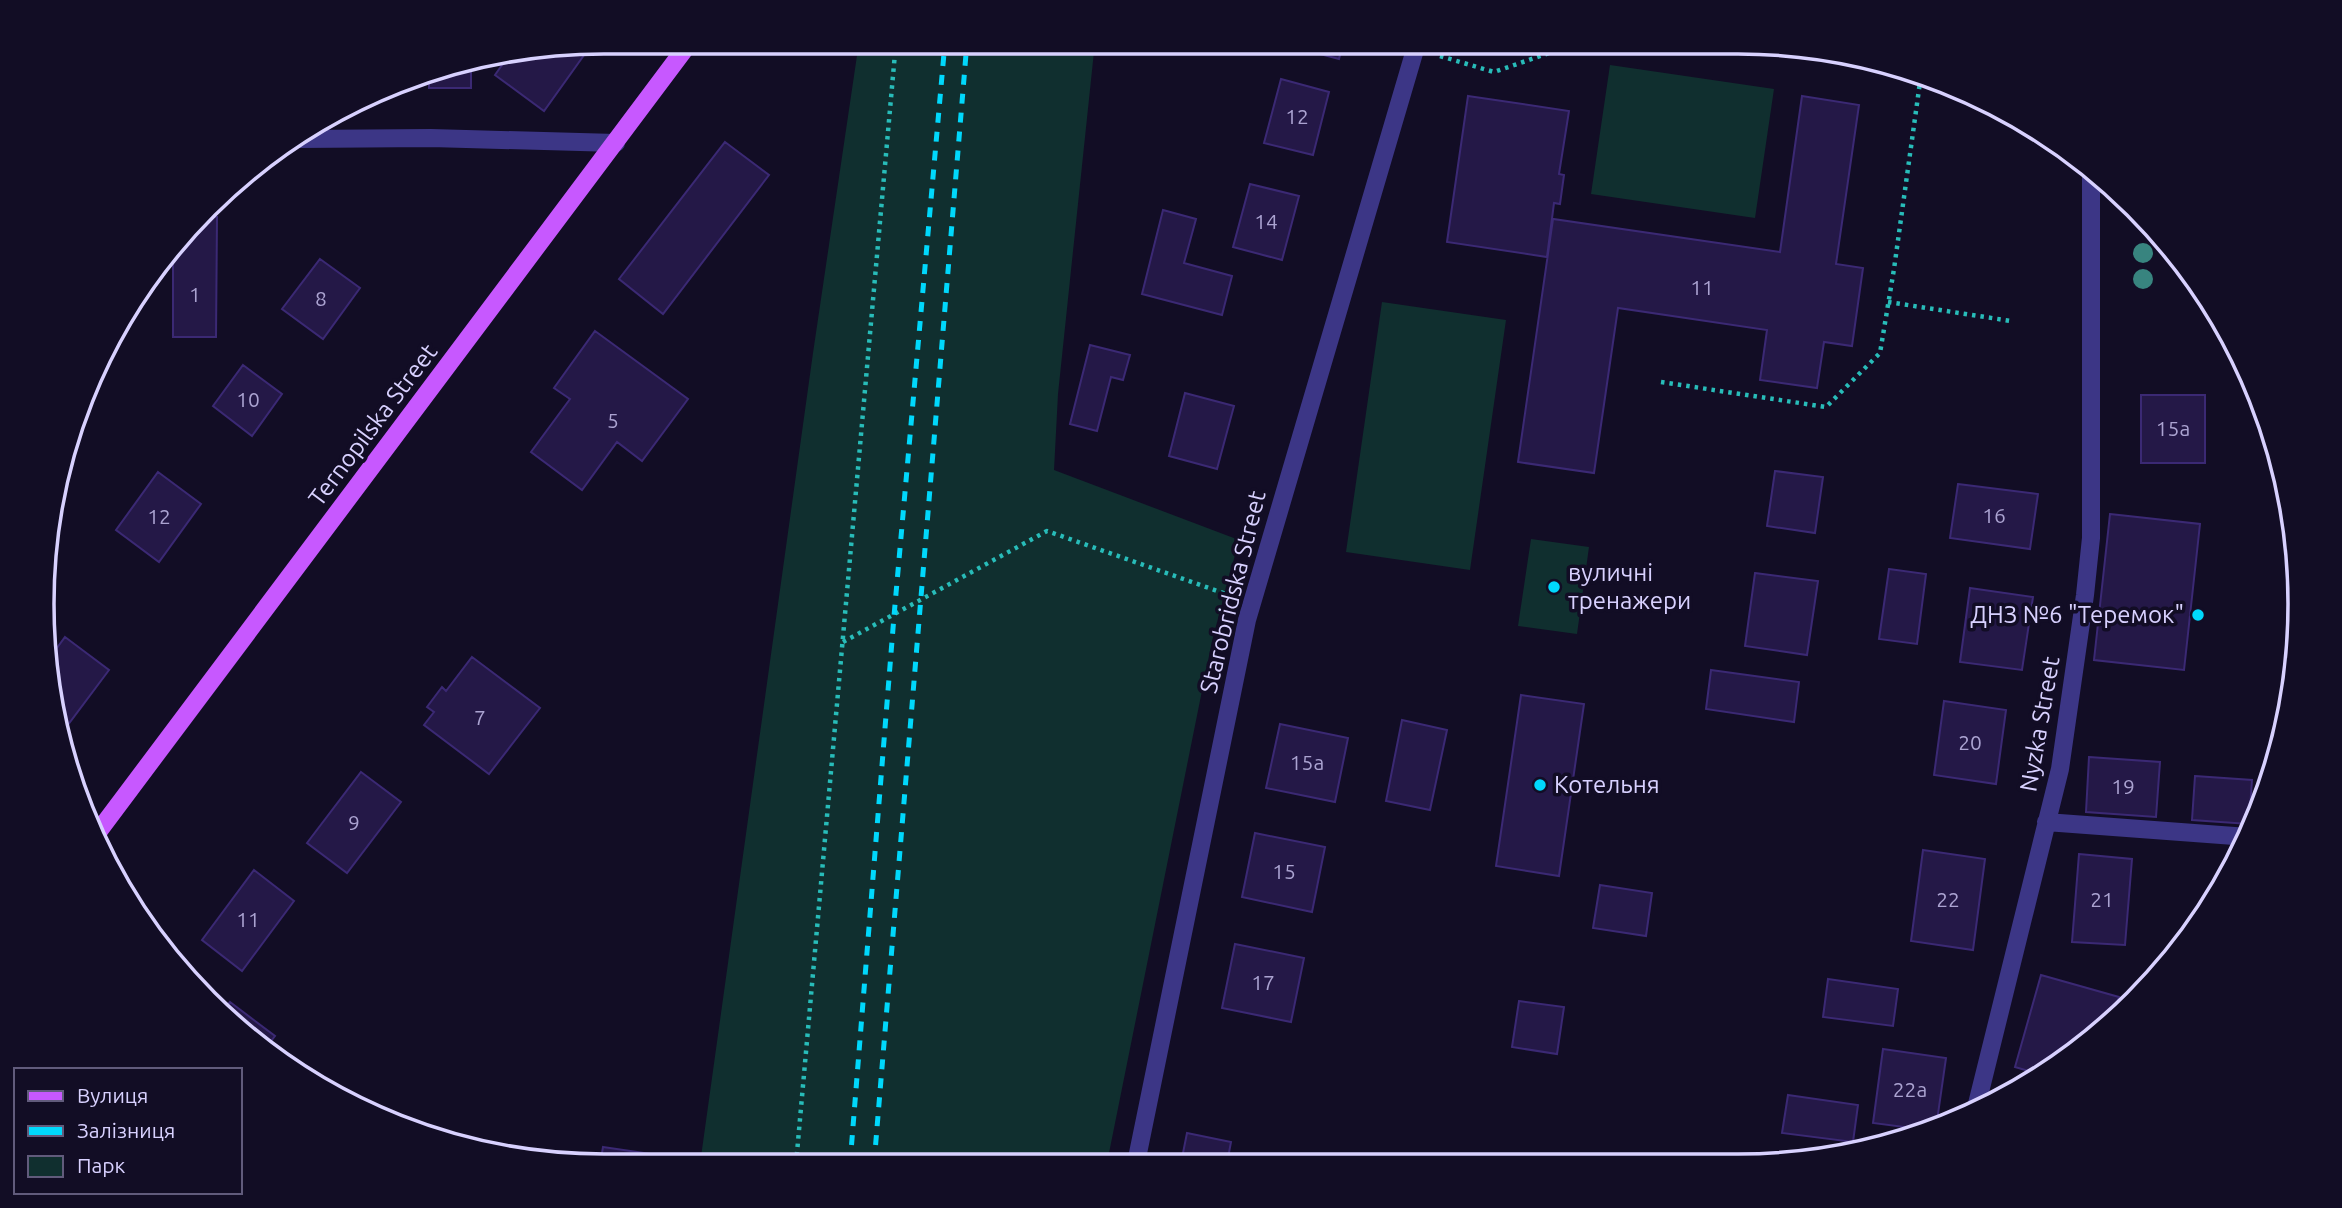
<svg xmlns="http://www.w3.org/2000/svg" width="2342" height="1208" font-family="Ubuntu,sans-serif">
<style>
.green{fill:#102f2f}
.building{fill:#241847;stroke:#3b2974;stroke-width:2}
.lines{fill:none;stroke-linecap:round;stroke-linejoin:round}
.path{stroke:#28bcb9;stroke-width:4.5;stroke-dasharray:3.5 5;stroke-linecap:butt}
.minor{stroke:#3c3686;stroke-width:18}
.major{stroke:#c758ff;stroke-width:18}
.rail{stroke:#00d8fc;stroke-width:5;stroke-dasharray:10 9;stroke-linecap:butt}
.tree{fill:#38847f}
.poi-dot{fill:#00d8fc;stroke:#120d25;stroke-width:2.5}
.labels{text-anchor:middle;stroke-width:7;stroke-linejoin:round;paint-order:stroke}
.number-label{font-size:21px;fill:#aba3d1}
.street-label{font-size:24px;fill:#d8d1ff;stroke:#120d25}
.poi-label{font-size:24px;fill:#d8d1ff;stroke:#120d25;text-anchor:start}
.rim{fill:none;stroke:#d8d1ff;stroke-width:3.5}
</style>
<rect width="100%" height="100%" fill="#120d25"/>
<!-- green -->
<path class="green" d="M859,42H1095L1058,394L1054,470L1239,540L1212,641L1107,1163L700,1164L813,353Z
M1610,65L1774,89L1755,218L1591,194Z
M1382,302L1506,320L1470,570L1346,552Z
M1531,539L1589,547L1577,634L1518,626Z"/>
<!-- building -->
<path class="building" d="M1291,43H1343L1339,59L1290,46Z
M592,44L544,111L495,75L507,58Z
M471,64V88H429V71Z
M1281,79L1329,92L1313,155L1264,143Z
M1468,96L1569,111L1559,174L1564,175L1560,204L1554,203L1547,257L1447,242Z
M1802,96L1859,105L1836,264L1863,268L1852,346L1824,342L1817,388L1760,380L1767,330L1618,308L1594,473L1518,462L1553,219L1780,252Z
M725,142L769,175L663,314L619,279Z
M1250,184L1299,196L1282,260L1233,247Z
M1163,210L1196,219L1184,263L1232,276L1222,315L1142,294Z
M207,217H217L216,337H173V253Z
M320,259L360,288L323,339L282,309Z
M595,331L688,399L642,461L617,442L582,490L531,452L570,399L554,388Z
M1090,345L1130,355L1123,380L1111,377L1097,431L1070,424Z
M243,365L282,394L252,436L213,406Z
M1185,393L1234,406L1217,469L1169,456Z
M2141,395H2205V463H2141Z
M1775,471L1823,477L1815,533L1767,526Z
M158,472L201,504L159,562L116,530Z
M1958,484L2038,494L2030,549L1950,538Z
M2110,514L2200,524L2184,670L2094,660Z
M1889,569L1926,574L1917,644L1879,639Z
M1755,573L1818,581L1807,655L1745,646Z
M1970,588L2033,597L2022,670L1960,662Z
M65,637L109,670L67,726L60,721L47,677L46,663Z
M472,657L540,708L489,774L424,725L434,712L427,707L442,687L446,691Z
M1711,670L1799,682L1794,722L1706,709Z
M1521,695L1584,704L1559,876L1496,866Z
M1944,701L2006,710L1996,784L1934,775Z
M1402,720L1447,730L1430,810L1386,801Z
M1280,724L1348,738L1335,802L1266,788Z
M2089,757L2160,762L2156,817L2086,812Z
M361,772L401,802L347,873L307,843Z
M2195,776L2252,780L2249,824L2192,820Z
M1255,833L1325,847L1312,912L1242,897Z
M1923,850L1985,859L1973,950L1911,941Z
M2079,854L2132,859L2125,945L2072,942Z
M254,870L294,901L242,971L202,940Z
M1600,885L1652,893L1646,936L1593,928Z
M1235,944L1304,958L1291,1022L1222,1008Z
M2041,975L2119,997L2114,1015L2051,1071L2043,1075L2015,1067Z
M1828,979L1898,989L1893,1026L1823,1017Z
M1519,1001L1564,1007L1557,1054L1512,1047Z
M230,1002L275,1036L268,1045L222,1012Z
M1883,1049L1946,1058L1936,1128L1927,1130L1873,1123Z
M1788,1095L1858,1105L1853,1142L1782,1133Z
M1187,1133L1231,1142L1227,1163H1181Z
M603,1147L672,1157L671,1165H600Z"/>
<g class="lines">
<!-- path -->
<path class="path" d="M1440,56L1494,72L1578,43
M1888,302L2011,321
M1661,382L1826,407L1880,353L1894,269L1921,75
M843,642L1047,531L1226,594
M796,1164L896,42"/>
<!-- minor -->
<path class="minor" d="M298,139L431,138L616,143
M2046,822L2248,837
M1975,1112L2060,769L2085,595L2091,538V168
M1136,1163L1247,620L1417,43"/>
<!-- major -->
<path class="major" d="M95,836L690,42"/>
<!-- rail -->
<path class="rail" d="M850,1164L894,616L945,42
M874,1164L967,42"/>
</g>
<!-- trees -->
<g class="tree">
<circle cx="2143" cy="253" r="10"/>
<circle cx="2143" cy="279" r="10"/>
</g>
<!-- markers -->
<g class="poi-dot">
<circle cx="1554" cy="587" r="7"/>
<circle cx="2198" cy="615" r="7"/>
<circle cx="1540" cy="785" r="7"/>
</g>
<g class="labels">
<!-- number labels -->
<g class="number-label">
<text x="1297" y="124">12</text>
<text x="1266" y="229">14</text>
<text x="1702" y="295">11</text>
<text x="195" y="302">1</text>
<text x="321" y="306">8</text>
<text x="248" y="407">10</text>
<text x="613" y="428">5</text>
<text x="2173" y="436">15а</text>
<text x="1994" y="523">16</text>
<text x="159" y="524">12</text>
<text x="480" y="725">7</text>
<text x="1970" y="750">20</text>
<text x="1307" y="770">15а</text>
<text x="2123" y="794">19</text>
<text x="354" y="830">9</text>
<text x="1284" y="879">15</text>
<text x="1948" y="907">22</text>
<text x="2102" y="907">21</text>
<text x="248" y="927">11</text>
<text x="1263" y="990">17</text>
<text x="1910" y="1097">22а</text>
</g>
<!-- street labels -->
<g class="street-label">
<text transform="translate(373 425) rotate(-53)" y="8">Ternopilska Street</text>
<text transform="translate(1233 592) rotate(-76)" y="8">Starobridska Street</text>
<text transform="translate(2040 724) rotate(-80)" y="8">Nyzka Street</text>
</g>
<!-- poi labels -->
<g class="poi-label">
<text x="1568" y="581">вуличні<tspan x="1568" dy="28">тренажери</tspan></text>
<text x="2184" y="623" text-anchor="end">ДНЗ №6 "Теремок"</text>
<text x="1554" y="793">Котельня</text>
</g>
</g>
<!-- crop -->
<path d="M0 0H2342V1208H0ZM604 54H1738A550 550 0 0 1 2288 604V604A550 550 0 0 1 1738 1154H604A550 550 0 0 1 54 604V604A550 550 0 0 1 604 54Z" fill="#120d25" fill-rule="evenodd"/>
<path class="rim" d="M604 54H1738A550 550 0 0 1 2288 604V604A550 550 0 0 1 1738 1154H604A550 550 0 0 1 54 604V604A550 550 0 0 1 604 54Z"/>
<!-- legend -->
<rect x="14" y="1068" width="228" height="126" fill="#120d25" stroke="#615b7c" stroke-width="2"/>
<rect x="28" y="1091" width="35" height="10" fill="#c758ff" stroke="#615b7c" stroke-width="2"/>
<text x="77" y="1103" font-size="21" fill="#d8d1ff">Вулиця</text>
<rect x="28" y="1126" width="35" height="10" fill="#00d8fc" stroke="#615b7c" stroke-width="2"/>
<text x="77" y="1138" font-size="21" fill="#d8d1ff">Залізниця</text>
<rect x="28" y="1156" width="35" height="21" fill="#102f2f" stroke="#615b7c" stroke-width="2"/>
<text x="77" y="1173" font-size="21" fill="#d8d1ff">Парк</text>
</svg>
